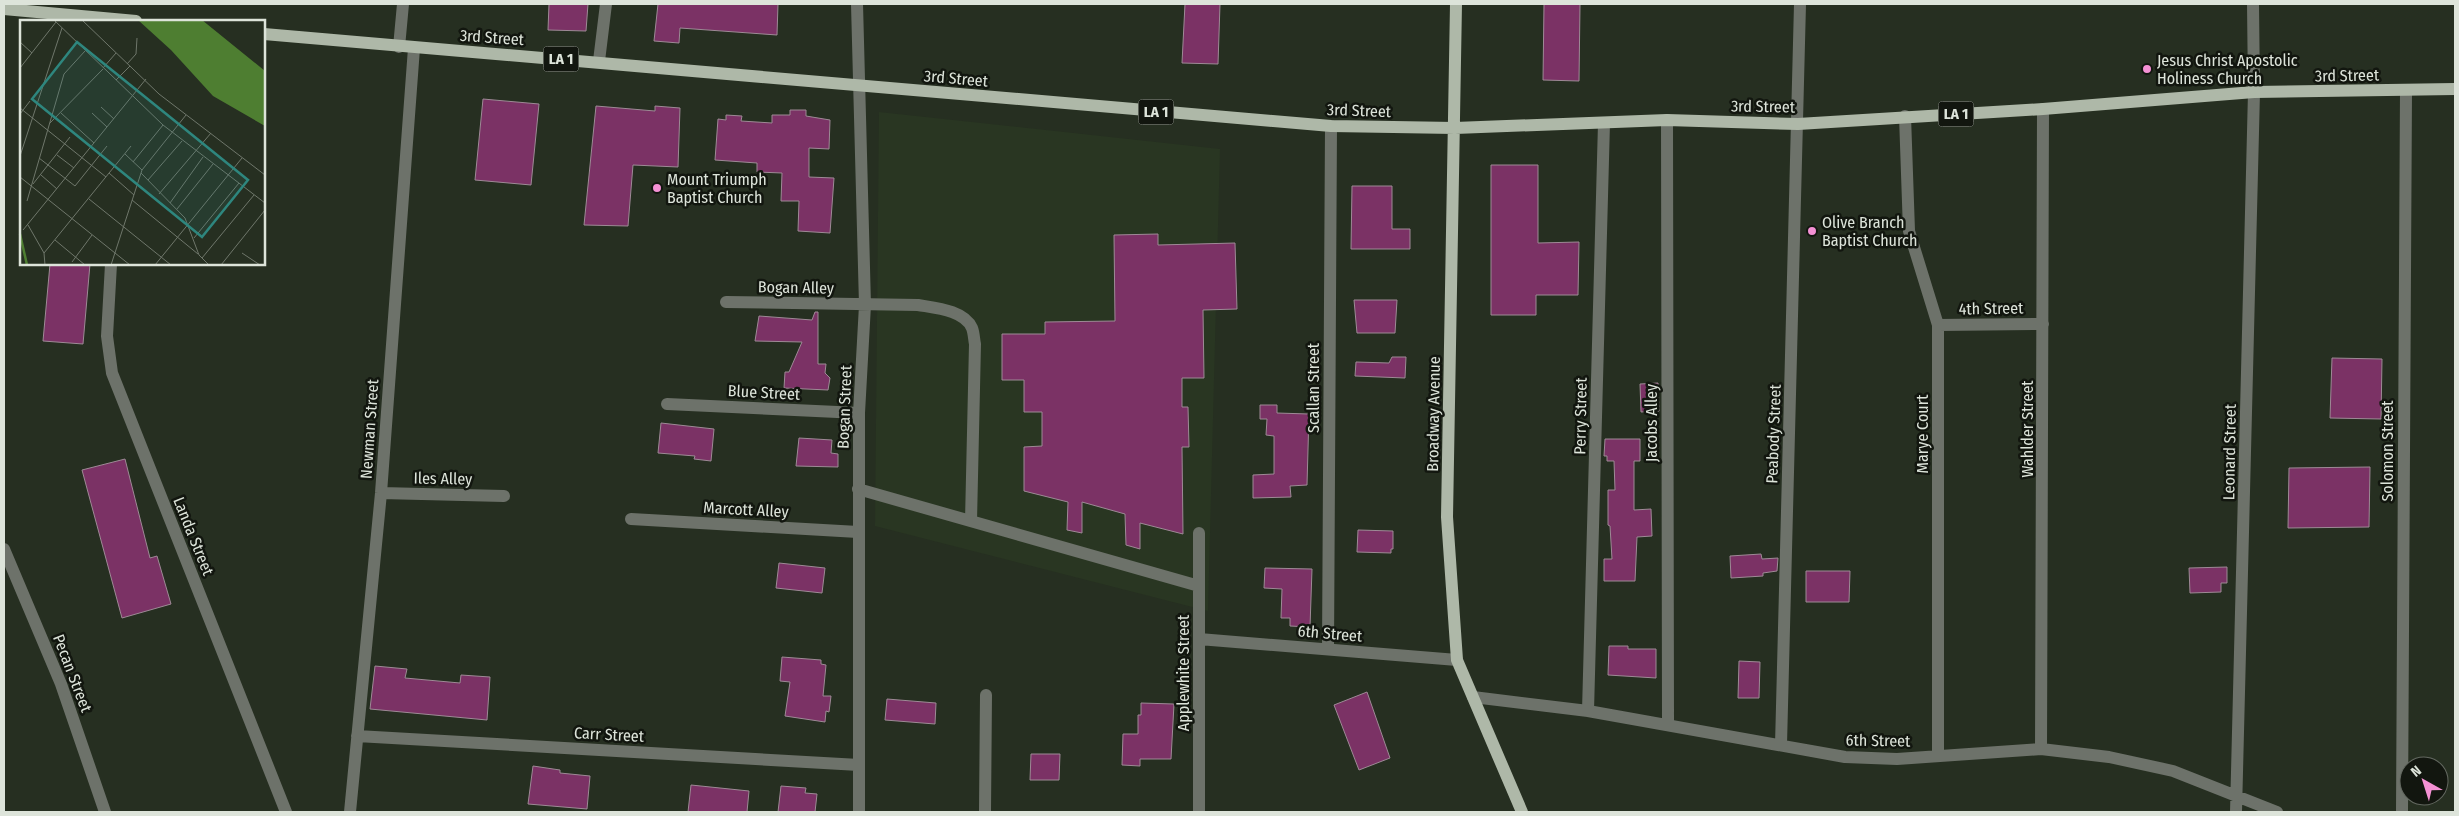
<svg xmlns="http://www.w3.org/2000/svg" width="2459" height="816" font-family="'Fira Sans Condensed',sans-serif">
<style>
.built{fill:#293622}
.building{fill:#7b3265;stroke:#9e8a96}
.lines{fill:none;stroke-linecap:round;stroke-linejoin:round}
.minor{stroke:#6d726a;stroke-width:12}
.major{stroke:#aeb8a8;stroke-width:12}
.poi-dot{fill:#f491d4;stroke:#12160f;stroke-width:2}
.labels{text-anchor:middle;stroke-width:5;stroke-linejoin:round;paint-order:stroke}
.shield{fill:#12160f;stroke:#a0a69d;stroke-width:1}
.shield-label{font-size:15px;font-weight:bold;fill:#dde4da}
.street-label{font-size:16px;fill:#dde4da;stroke:#12160f}
.poi-label{font-size:16px;fill:#dde4da;stroke:#12160f;text-anchor:start}
.inset-river{fill:none;stroke:#4e7e31;stroke-width:2.5}
.inset-road{fill:none;stroke:#6f776b;stroke-width:1}
.view{fill:#2e867e;fill-opacity:0.15;stroke:#2e867e;stroke-width:2.5}
.inset-edge{fill:none;stroke:#dde4da;stroke-width:2.5}
</style>
<rect width="100%" height="100%" fill="#262f21"/>
<!-- built -->
<path class="built" d="M879,112L1220,149L1208,611L875,526Z"/>
<!-- building -->
<path class="building" d="M549,4H588L586,31L548,30Z
M658,4H778L777,35L680,28L679,43L654,41Z
M1185,4H1220L1218,64L1182,63Z
M1544,4H1580L1579,81L1543,80Z
M483,99L539,104L531,185L475,180Z
M596,106L655,111V106L680,108L678,167L633,165L628,226L584,225Z
M790,110H806V116L830,120L829,149L809,148V177L834,178L830,233L798,231L799,201H781L782,173L757,172V163L715,160L718,119L726,120V115L742,116L741,121L772,123V115H790Z
M1491,165H1538V243L1579,242L1578,295H1536V315H1491Z
M1352,186H1392V229H1410V249H1351Z
M1158,234V245L1235,243L1237,309L1203,310L1204,378H1182V407H1188L1189,447H1182L1183,534L1140,523V549L1126,545L1125,514L1082,502V533L1067,530L1068,502L1024,491V447L1042,446V412H1024V380H1002V334H1045V322L1115,321L1114,235Z
M50,264H90L83,344L43,341Z
M1354,300H1397L1395,333H1357Z
M815,312H818V364H826L825,373L830,378L828,390L784,388L785,372H789L802,342L755,341L759,316L812,320Z
M1392,357H1406L1405,378L1355,376L1356,362L1389,363Z
M2332,358L2382,359L2381,419L2330,418Z
M1658,383L1659,411L1641,412L1640,384Z
M1260,405H1277V413L1309,414L1307,485L1290,486L1291,497L1253,498V475L1274,474V436L1266,435L1267,419H1260Z
M661,423L714,429L711,461L694,459L695,456L658,453Z
M799,438L832,440L831,453L838,454V467L796,466Z
M1605,439H1640V461H1634V510L1651,509L1652,536L1637,537L1635,581H1604V559H1612L1610,526L1608,525V490H1615L1614,461H1607V456H1604Z
M125,459L150,558L157,556L171,604L122,618L82,470Z
M2370,467L2369,527L2288,528L2289,468Z
M1358,530L1393,531V549H1391V553L1357,552Z
M1761,554L1762,559L1778,558L1777,571L1763,573V576L1731,578L1730,556Z
M779,563L825,568L822,593L776,588Z
M2227,567V583H2221V592L2190,593L2189,568Z
M1265,568L1312,569L1310,627L1290,626V618H1281L1282,589L1264,588Z
M1806,571H1850L1849,602H1806Z
M1609,646H1628V649H1656V678L1608,675Z
M782,657L821,660V664L826,665L823,696H831L829,712L826,711L825,722L785,716L790,682L780,681Z
M1739,661L1760,662L1759,698H1738Z
M375,666L407,669L405,678L460,683L461,675L490,677L487,720L370,709Z
M1367,692L1390,758L1359,770L1334,705Z
M887,699L936,703L935,724L885,720Z
M1141,703L1174,704L1171,759H1140V766L1122,765L1123,734H1138V715H1141Z
M1031,754H1060L1059,780H1030Z
M533,766L560,770V773L590,776L587,809L528,804Z
M691,785L749,791L747,812H688Z
M781,786L806,788L805,793L817,794L815,812H778Z"/>
<g class="lines">
<!-- minor -->
<path class="minor" d="M857,4L865,305L859,413V812
M399,47L403,4
M599,61L606,4
M1905,116L1909,231L1938,325V756
M1667,120L1668,725
M111,264L107,336L112,373L286,812
M726,302L918,305C935,308 964,310 972,328C974,333 974,340 975,344L971,521
M1938,325L2043,324
M667,404L859,413
M858,489L1199,586
M381,493L504,496
M631,519L858,532
M4,549L61,684L105,812
M1199,639L1457,660
M1328,649L1331,126
M1473,697L1588,711L1845,757L1897,759L2041,749L2109,757L2173,771L2277,812
M1588,711L1604,123
M357,736L859,765
M1781,745L1800,4
M2041,749L2043,109
M350,812L381,493L414,48
M985,812L986,695
M1199,812V533
M2236,812L2254,92L2253,4
M2402,812L2406,91"/>
<!-- major -->
<path class="major" d="M1456,4L1447,517L1457,660L1522,812
M4,9L136,21
M264,34L1331,126L1455,128L1667,120L1798,124L2043,109L2254,92L2455,89"/>
</g>
<!-- markers -->
<g class="poi-dot">
<circle cx="2147" cy="69" r="5"/>
<circle cx="657" cy="188" r="5"/>
<circle cx="1812" cy="231" r="5"/>
</g>
<g class="labels">
<!-- shield labels -->
<g class="shield">
<rect x="543.5" y="46.5" width="35" height="25" rx="4"/>
<rect x="1138.5" y="99.5" width="35" height="25" rx="4"/>
<rect x="1938.5" y="101.5" width="35" height="25" rx="4"/>
</g>
<g class="shield-label">
<text x="561" y="64">LA 1</text>
<text x="1156" y="117">LA 1</text>
<text x="1956" y="119">LA 1</text>
</g>
<!-- street labels -->
<g class="street-label">
<text transform="translate(492 37) rotate(4)" y="6">3rd Street</text>
<text transform="translate(2347 75) rotate(-1)" y="6">3rd Street</text>
<text transform="translate(956 78) rotate(5)" y="6">3rd Street</text>
<text transform="translate(1763 106) rotate(1)" y="6">3rd Street</text>
<text transform="translate(1359 110) rotate(2)" y="6">3rd Street</text>
<text transform="translate(796 287) rotate(1)" y="6">Bogan Alley</text>
<text transform="translate(1991 308) rotate(-1)" y="6">4th Street</text>
<text transform="translate(1313 388) rotate(-90)" y="6">Scallan Street</text>
<text transform="translate(764 392) rotate(3)" y="6">Blue Street</text>
<text transform="translate(844 407) rotate(-88)" y="6">Bogan Street</text>
<text transform="translate(1433 414) rotate(-89)" y="6">Broadway Avenue</text>
<text transform="translate(1580 416) rotate(-89)" y="6">Perry Street</text>
<text transform="translate(1651 423) rotate(-90)" y="6">Jacobs Alley</text>
<text transform="translate(369 429) rotate(-86)" y="6">Newman Street</text>
<text transform="translate(2027 429) rotate(-90)" y="6">Wahlder Street</text>
<text transform="translate(1773 434) rotate(-88)" y="6">Peabody Street</text>
<text transform="translate(1922 434) rotate(-90)" y="6">Marye Court</text>
<text transform="translate(2387 451) rotate(-90)" y="6">Solomon Street</text>
<text transform="translate(2229 452) rotate(-89)" y="6">Leonard Street</text>
<text transform="translate(443 478) rotate(1)" y="6">Iles Alley</text>
<text transform="translate(746 509) rotate(3)" y="6">Marcott Alley</text>
<text transform="translate(194 536) rotate(68)" y="6">Landa Street</text>
<text transform="translate(1330 633) rotate(5)" y="6">6th Street</text>
<text transform="translate(73 673) rotate(69)" y="6">Pecan Street</text>
<text transform="translate(1183 673) rotate(-90)" y="6">Applewhite Street</text>
<text transform="translate(609 734) rotate(3)" y="6">Carr Street</text>
<text transform="translate(1878 740) rotate(1)" y="6">6th Street</text>
</g>
<!-- poi labels -->
<g class="poi-label">
<text x="2157" y="66">Jesus Christ Apostolic<tspan x="2157" dy="18">Holiness Church</tspan></text>
<text x="667" y="185">Mount Triumph<tspan x="667" dy="18">Baptist Church</tspan></text>
<text x="1822" y="228">Olive Branch<tspan x="1822" dy="18">Baptist Church</tspan></text>
</g>
</g>
<!-- overview -->
<g transform="translate(20 20)">
<rect width="245" height="245" fill="#262f21"/>
<path d="M118,0H182L245,51V106L193,76L151,30Z" fill="#4e7e31"/>
<path class="inset-river" d="M0,214L7,245"/>
<path class="inset-road" d="M34,0L143,105L245,183M62,0L139,74L245,155M0,22L12,33M107,44L116,34L117,18M0,48L36,2M83,48L96,33M96,60L110,46M81,87L94,99M0,88L86,157M41,93L74,123M72,93L87,107M0,94L10,81M29,104L83,49M105,134L122,150M37,135L54,148M0,136L42,8M19,138L55,166L87,126M113,142L143,105M89,153L114,175M121,153L165,198L179,235L189,245M21,155L37,169M0,157L110,245M128,160L162,121M13,164L50,117M139,174L191,113M69,179L151,245M112,180L178,234M7,181L44,54L65,31M150,183L183,137M157,189L193,144M8,205L24,233M3,210L126,59M174,218L219,163M35,220L65,245M222,233L240,245M182,238L234,175M52,242L72,215M25,245L24,233L111,126M91,245L122,150L166,95M135,245L222,138M201,245L245,190"/>
<path class="view" d="M57,22L228,160L182,217L12,79Z"/>
<rect width="245" height="245" class="inset-edge"/>
</g>
<!-- border -->
<rect width="2459" height="816" fill="none" stroke="#dde4da" stroke-width="10"/>
<!-- north arrow -->
<g transform="translate(2424 781) rotate(321)"><circle r="24" fill="#12160f" stroke="#636860"/>
<path d="M0-4L9 19L0 12L-9 19Z" fill="#f491d4"/>
<text y="-8" font-size="14" font-weight="bold" text-anchor="middle" fill="#dde4da">N</text>
</g>
</svg>
